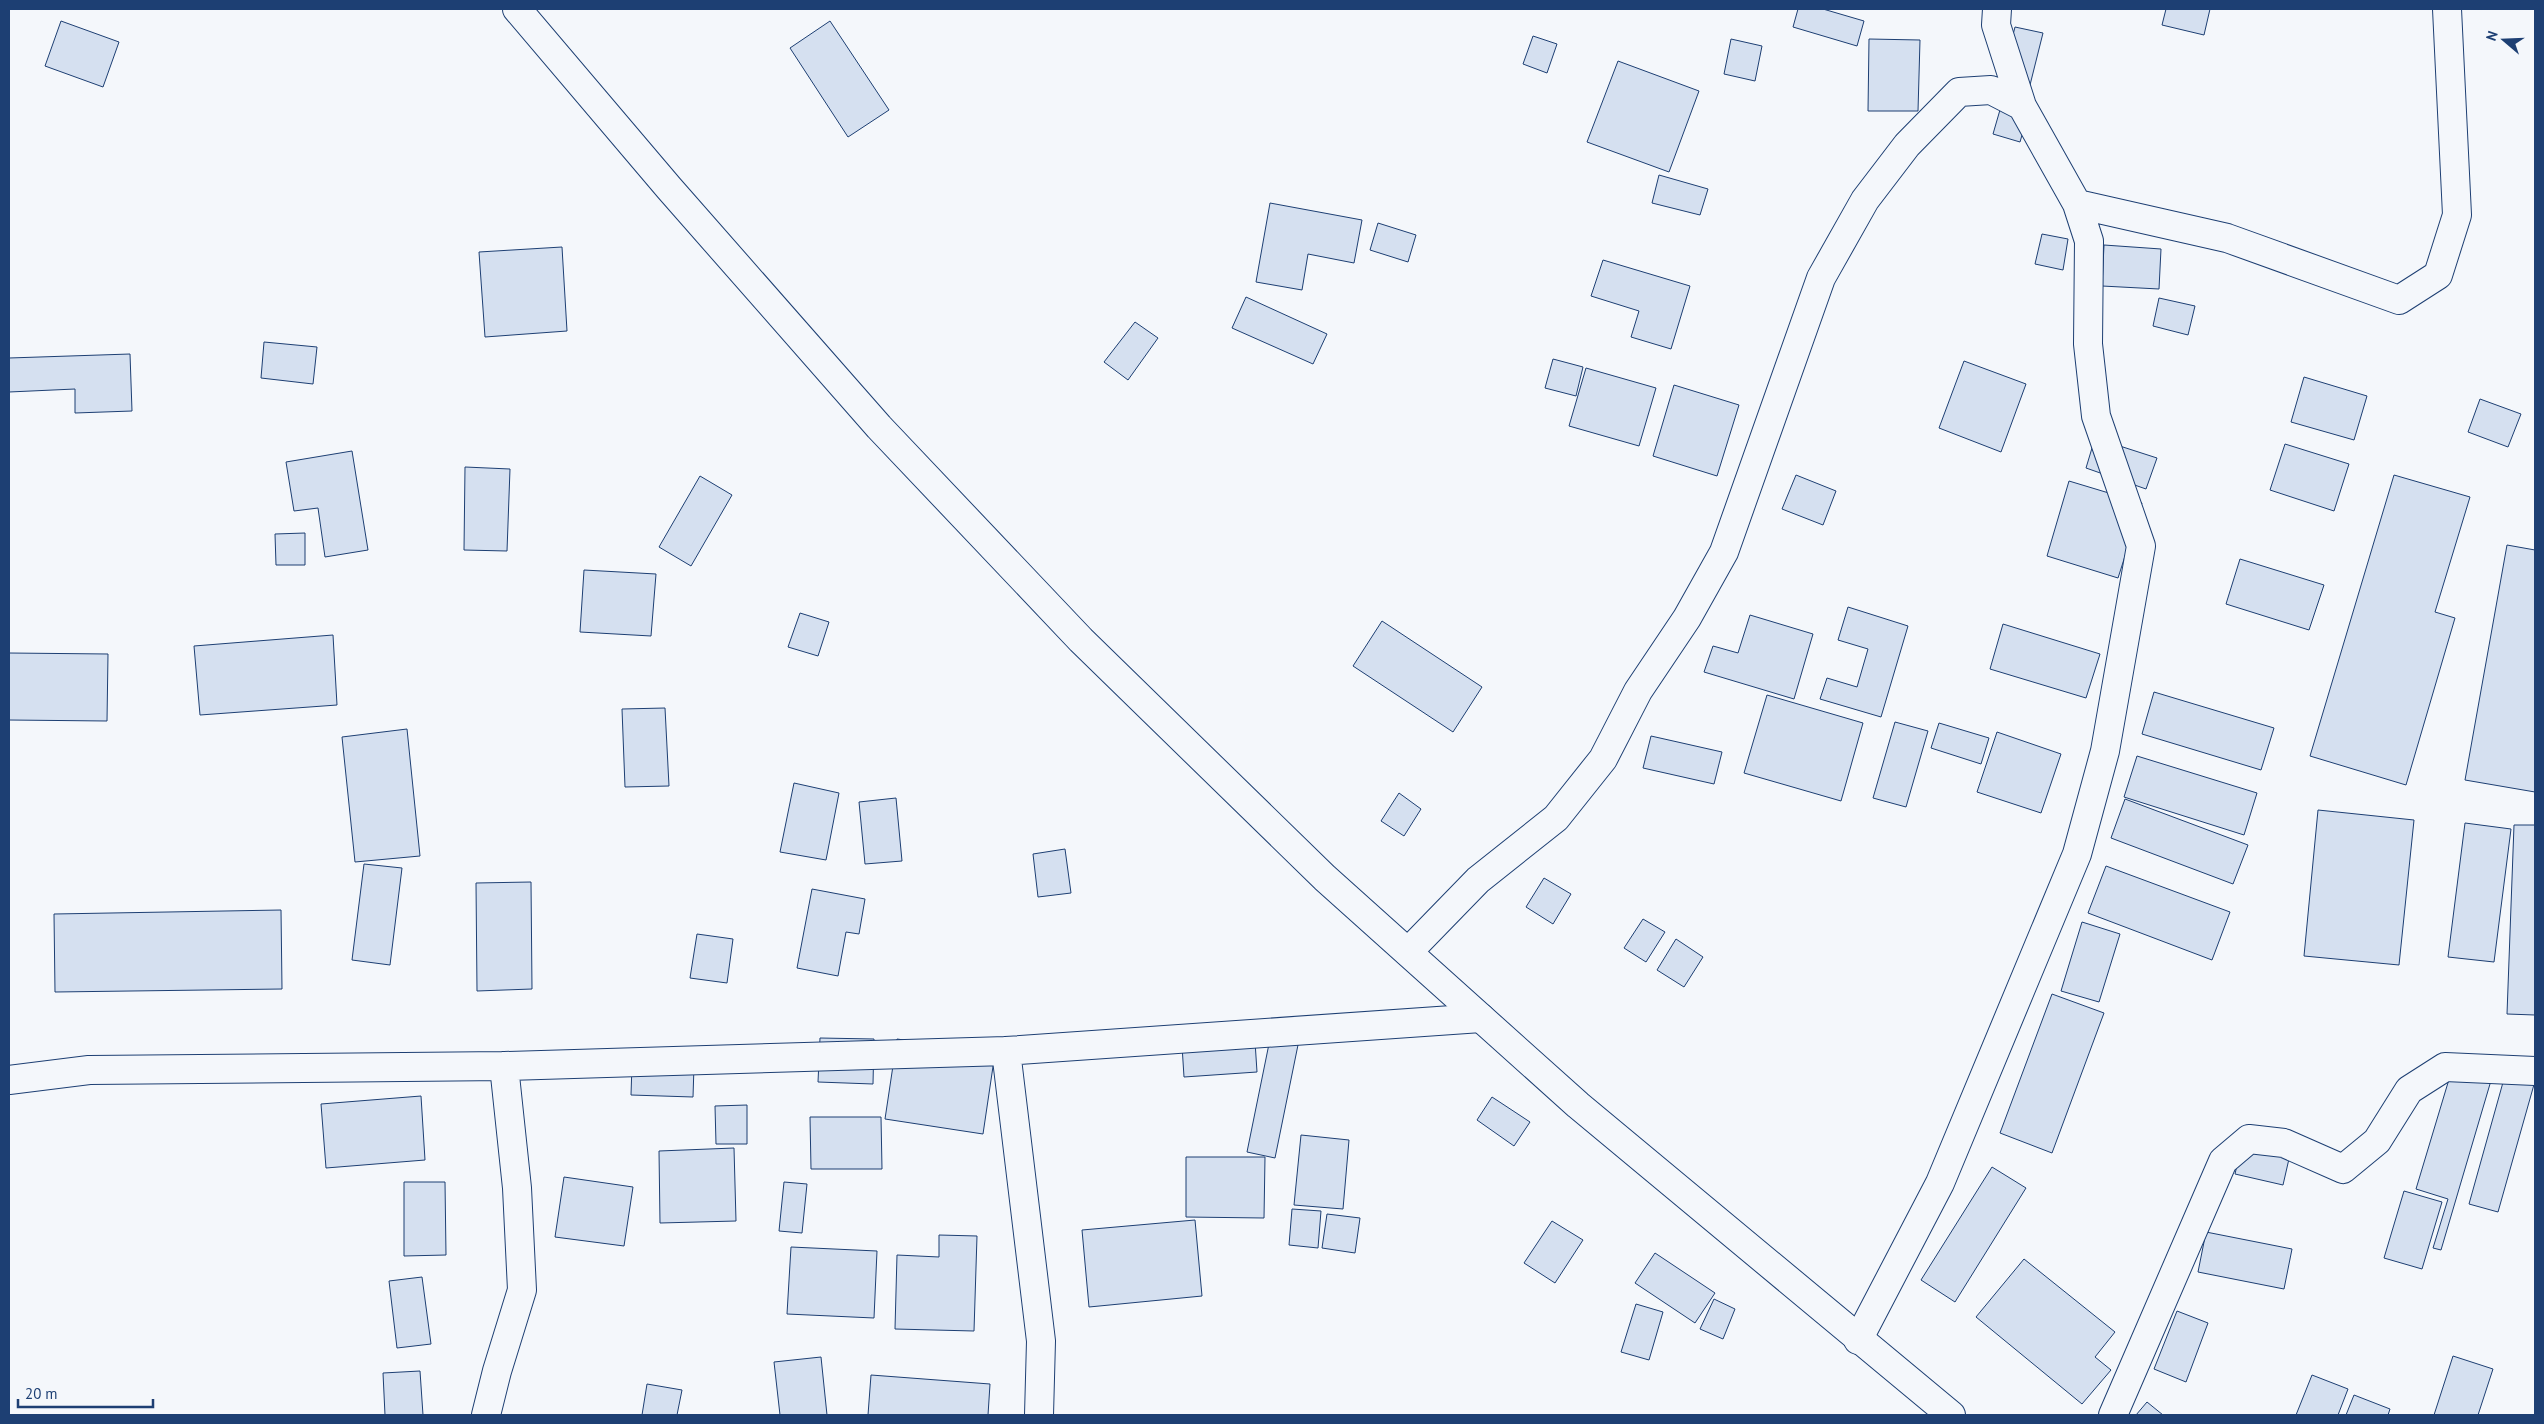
<svg xmlns="http://www.w3.org/2000/svg" width="2544" height="1424" font-family="'PT Sans',sans-serif">
<style>
.building{fill:#d5e0f0;stroke:#1d3f73}
.lines{fill:none;stroke-linecap:round;stroke-linejoin:round}
.minor-casing{stroke:#1d3f73;stroke-width:30}
.highway-casing{stroke:#1d3f73;stroke-width:30}
.minor{stroke:#f4f7fb;stroke-width:28}
.highway{stroke:#f4f7fb;stroke-width:28}
</style>
<rect width="100%" height="100%" fill="#f4f7fb"/>
<!-- building -->
<path class="building" d="M1798,9H1823L1864,21L1857,46L1793,27Z
M2166,9H2210L2204,35L2162,25Z
M61,21L119,42L103,87L45,66Z
M830,21L889,110L848,137L790,48Z
M2015,27L2043,33L2030,85L2002,78Z
M1533,36L1557,44L1547,73L1523,64Z
M1731,39L1762,46L1755,81L1724,74Z
M1869,39L1920,40L1918,111H1868Z
M1618,61L1699,91L1669,172L1587,142Z
M2004,96L2031,104L2020,142L1993,134Z
M1659,175L1708,189L1700,215L1652,203Z
M1270,203L1362,220L1354,263L1308,254L1302,290L1256,282Z
M1378,223L1416,235L1408,262L1370,250Z
M2042,234L2068,239L2063,270L2035,264Z
M2104,245L2161,249L2159,289L2102,286Z
M562,247L567,331L485,337L479,252Z
M1603,260L1690,286L1671,349L1631,337L1639,311L1591,296Z
M1246,297L1327,334L1313,364L1232,328Z
M2159,298L2195,306L2188,335L2153,326Z
M1135,322L1158,338L1128,380L1104,362Z
M264,342L317,347L313,384L261,378Z
M130,354L132,411L75,413V389L9,392V358Z
M1553,359L1583,367L1576,396L1545,388Z
M1964,361L2026,384L2001,452L1939,428Z
M1586,368L1656,388L1639,446L1569,426Z
M2304,377L2367,396L2354,440L2291,422Z
M1674,385L1739,405L1717,476L1653,456Z
M2480,399L2521,414L2508,447L2468,432Z
M2095,438L2157,458L2146,489L2086,468Z
M2285,444L2349,464L2334,511L2270,490Z
M352,451L368,550L325,557L318,508L294,511L286,462Z
M465,467L510,469L507,551L464,550Z
M1796,475L1836,491L1823,525L1782,509Z
M2394,475L2470,497L2435,612L2455,618L2406,785L2310,756Z
M700,476L732,495L691,566L659,547Z
M2069,481L2142,503L2118,578L2047,556Z
M305,533V565H276L275,534Z
M2507,545L2535,550V792L2465,780Z
M2240,559L2324,585L2309,630L2226,604Z
M584,570L656,574L651,636L580,632Z
M1848,607L1908,626L1881,717L1820,699L1827,678L1857,687L1868,649L1838,640Z
M800,613L829,622L818,656L788,647Z
M1750,615L1813,634L1794,699L1704,672L1713,646L1738,653Z
M1382,621L1482,687L1453,732L1353,666Z
M2003,624L2100,654L2086,698L1990,669Z
M333,635L337,705L200,715L194,646Z
M9,653L108,654L107,721L9,720Z
M2154,692L2274,728L2261,770L2142,734Z
M1767,695L1863,723L1841,801L1744,773Z
M665,708L669,786L625,787L622,709Z
M1895,722L1928,731L1906,807L1873,798Z
M1939,723L1989,738L1981,764L1931,748Z
M407,729L420,856L355,862L342,737Z
M1997,732L2061,754L2041,813L1977,792Z
M1651,736L1722,752L1714,784L1643,768Z
M2137,756L2257,793L2244,835L2124,797Z
M794,783L839,793L826,860L780,852Z
M1399,793L1421,809L1404,836L1381,821Z
M896,798L902,861L865,864L859,802Z
M2125,799L2248,845L2233,884L2111,838Z
M2318,810L2414,820L2399,965L2304,956Z
M2465,823L2511,829L2494,962L2448,957Z
M2514,825H2535V1015L2507,1014Z
M1065,849L1071,893L1038,897L1033,854Z
M364,864L402,868L390,965L352,960Z
M2106,866L2230,912L2212,960L2088,913Z
M1544,878L1571,894L1553,924L1526,907Z
M531,882L532,989L477,991L476,883Z
M812,889L865,899L859,934L846,932L838,976L797,968Z
M281,910L282,989L55,992L54,914Z
M1643,919L1665,932L1646,962L1624,948Z
M2082,922L2120,934L2099,1002L2061,991Z
M697,934L733,939L727,983L690,978Z
M1676,939L1703,957L1684,987L1657,970Z
M2052,994L2104,1013L2052,1153L2000,1133Z
M1254,1026L1257,1072L1184,1077L1181,1030Z
M1271,1034L1299,1040L1275,1158L1247,1152Z
M820,1038L874,1039L873,1084L818,1082Z
M897,1039L995,1053L983,1134L885,1119Z
M2456,1056L2495,1067L2441,1250L2433,1248L2448,1199L2416,1189Z
M632,1064L694,1066L693,1097L631,1095Z
M2507,1068L2535,1081L2498,1212L2469,1204Z
M421,1096L425,1160L326,1168L321,1104Z
M1492,1097L1530,1122L1514,1146L1477,1120Z
M747,1105V1144H716L715,1106Z
M810,1117H881L882,1169H811Z
M1301,1135L1349,1140L1343,1209L1294,1205Z
M2243,1139L2291,1150L2283,1185L2235,1174Z
M734,1148L736,1221L660,1223L659,1151Z
M1186,1157H1265L1264,1218L1186,1217Z
M1992,1167L2026,1188L1955,1302L1921,1280Z
M564,1177L633,1187L624,1246L555,1237Z
M404,1182H445L446,1255L404,1256Z
M784,1182L807,1184L802,1233L779,1231Z
M2404,1191L2442,1202L2422,1269L2384,1258Z
M1292,1209L1321,1211L1318,1248L1289,1245Z
M1327,1214L1360,1218L1355,1253L1322,1248Z
M1195,1220L1202,1296L1089,1307L1082,1230Z
M1552,1221L1583,1240L1555,1283L1524,1263Z
M2206,1232L2292,1249L2284,1289L2198,1272Z
M939,1235L977,1236L974,1331L895,1329L897,1255L939,1257Z
M791,1247L877,1251L874,1318L787,1314Z
M1655,1253L1715,1293L1695,1323L1635,1283Z
M2024,1259L2115,1332L2095,1357L2111,1370L2082,1404L1976,1317Z
M422,1277L431,1344L397,1348L389,1281Z
M1714,1299L1735,1309L1723,1339L1700,1329Z
M1636,1304L1663,1312L1649,1360L1621,1352Z
M2177,1311L2208,1323L2186,1382L2154,1369Z
M2453,1356L2493,1369L2478,1415H2434Z
M821,1357L827,1415H780L774,1362Z
M420,1371L423,1415H385L383,1373Z
M871,1375L990,1384L988,1415H868Z
M2312,1375L2348,1389L2338,1415H2296Z
M647,1384L682,1390L677,1415H642Z
M2354,1395L2390,1409L2388,1415H2346Z
M2147,1402L2163,1415H2136Z"/>
<g class="lines">
<!-- minor casing -->
<g class="minor-casing">
<path id="minor" d="M1997,9L1996,25L2022,106
M1408,952L1478,880L1556,818L1603,759L1638,691L1687,618L1724,552L1821,278L1865,200L1907,145L1959,92L1991,90L2022,106L2077,204L2227,238L2399,300L2438,275L2457,215L2447,9
M1006,1051L1041,1341L1039,1415
M9,1080L89,1070L504,1066L1006,1051L1481,1018
M1858,1340L1940,1183L2077,854L2105,751L2141,546L2096,416L2088,344L2089,241L2077,204
M486,1415L497,1371L522,1290L517,1188L504,1066
M2113,1415L2223,1161L2249,1139L2284,1143L2343,1169L2377,1141L2409,1090L2445,1067L2535,1071"/>
</g>
<!-- highway casing -->
<g class="highway-casing">
<path id="highway" d="M517,9L669,188L879,427L1081,640L1325,878L1578,1105L1951,1415"/>
</g>
<!-- minor -->
<use href="#minor" class="minor"/>
<!-- highway -->
<use href="#highway" class="highway"/>
</g>
<!-- border -->
<rect width="2544" height="1424" fill="none" stroke="#1d3f73" stroke-width="20"/>
<!-- north arrow -->
<g transform="translate(2504 40) rotate(289)" stroke="#f4f7fb" stroke-width="4" paint-order="stroke">
<path d="M0-4L9 19L0 12L-9 19Z" fill="#1d3f73"/>
<text y="-8" font-size="14" font-weight="bold" text-anchor="middle" fill="#1d3f73">N</text>
</g>
<!-- scale -->
<path d="M18 1399v8h135v-8" fill="none" stroke="#1d3f73" stroke-width="2.5"/>
<text x="25" y="1399" font-size="15" fill="#1d3f73" stroke="#f4f7fb" stroke-width="4" paint-order="stroke">20 m</text>
</svg>
